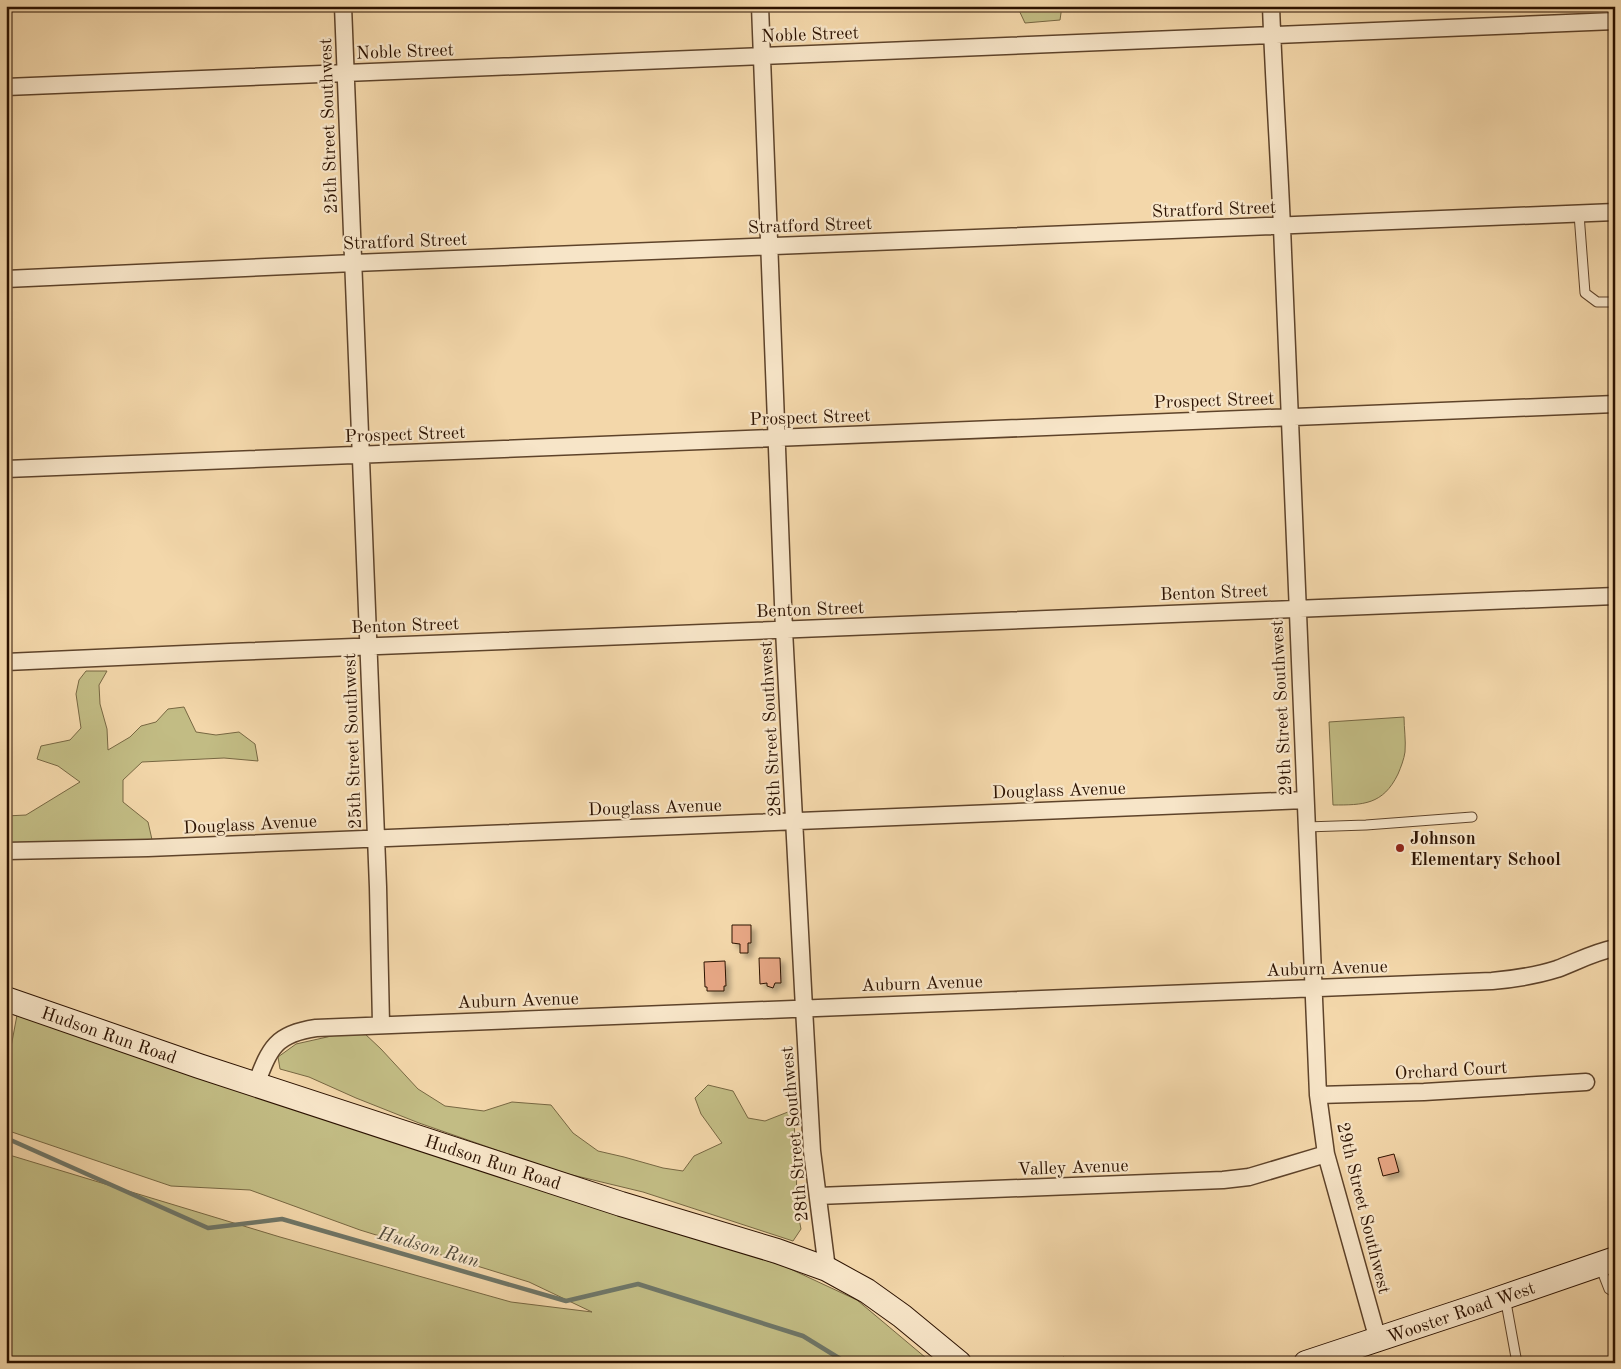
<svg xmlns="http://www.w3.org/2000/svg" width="1621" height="1369" font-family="'Old Standard TT',serif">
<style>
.green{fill:#c2bc84;stroke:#776742}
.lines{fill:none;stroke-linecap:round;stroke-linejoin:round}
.stream{stroke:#6f7667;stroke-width:4.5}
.building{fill:#e6a684;stroke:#2c1200;filter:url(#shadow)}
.lane-casing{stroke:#5e432a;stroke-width:11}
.street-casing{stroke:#5e432a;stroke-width:19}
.secondary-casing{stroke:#2c1200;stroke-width:26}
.lane{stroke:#f7e5c8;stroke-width:9}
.street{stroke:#f7e5c8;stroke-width:16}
.secondary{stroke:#f7e5c8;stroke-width:24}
.poi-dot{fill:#8f2418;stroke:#f7e5c8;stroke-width:2}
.labels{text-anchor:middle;stroke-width:4.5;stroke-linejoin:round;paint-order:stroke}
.street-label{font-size:18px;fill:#2c1200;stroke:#f7e5c8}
.poi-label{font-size:18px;font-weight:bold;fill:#2c1200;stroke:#f7e5c8;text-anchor:start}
.water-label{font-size:19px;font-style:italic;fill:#534c3c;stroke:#f7e5c8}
</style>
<defs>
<filter id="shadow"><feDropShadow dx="4.5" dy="4.5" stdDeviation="2.5" flood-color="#0004"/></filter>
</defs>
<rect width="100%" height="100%" fill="#f3d7aa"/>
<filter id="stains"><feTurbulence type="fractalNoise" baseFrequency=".004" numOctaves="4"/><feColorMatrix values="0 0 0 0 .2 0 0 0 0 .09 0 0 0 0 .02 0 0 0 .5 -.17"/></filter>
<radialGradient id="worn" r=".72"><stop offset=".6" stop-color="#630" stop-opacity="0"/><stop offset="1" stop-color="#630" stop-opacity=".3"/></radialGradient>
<!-- green -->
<path class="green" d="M1017,6H1062L1060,20L1025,23Z
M86,671H107L99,685L100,704L107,729L108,750L130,737L141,726L156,722L168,709L184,707L196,732L216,735L239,732L255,744L258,761L224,758L142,762L123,780V802L148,822L153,844L6,847V816L26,815L80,782L58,766L37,759L41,746L70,740L81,728L76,694L79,680Z
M1404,717C1404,728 1406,740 1405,752C1404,759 1401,767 1398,774C1383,805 1363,805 1333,805L1329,722Z
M17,1015L601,1209L784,1266L857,1300L932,1363H6V1154L280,1237L511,1302L592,1312L529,1282L360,1230L250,1190L171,1186L6,1130V1074Z
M364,1033L381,1049L418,1089L445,1106L484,1111L512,1102L551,1105L573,1133L598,1151L624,1157L663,1168L683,1171L694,1156L722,1143L701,1114L695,1098L708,1085L733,1091L748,1118L765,1121L793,1110L797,1165L796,1203L801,1229L793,1241L643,1192L560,1172L419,1123L356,1098L309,1077L280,1069L278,1057L296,1044L336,1035Z"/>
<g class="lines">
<!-- stream -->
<path class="stream" d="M6,1138L208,1228L282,1219L566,1301L638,1284L803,1336L847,1363"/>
</g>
<!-- building -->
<path class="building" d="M732,925H751V943H748V953H740V944L732,943Z
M759,958H780L781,983H775L773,988L767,986V983L760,984Z
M725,961L726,986H724V991H707V987H705L704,962Z
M1394,1154L1399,1172L1383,1176L1378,1158Z
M1064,1357L1066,1363H1047Z"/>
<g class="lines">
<!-- lane casing -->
<g class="lane-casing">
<path id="lane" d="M1579,214L1585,293L1597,302H1615
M1306,827L1366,825L1472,817
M1600,1266L1609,1289L1615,1293
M1505,1297L1517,1363"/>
</g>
<!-- street casing -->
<g class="street-casing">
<path id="street" d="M343,6L378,887L381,1024
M760,6L784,630L804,1008L812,1151L827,1269
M1271,6C1274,88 1280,170 1283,252C1293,534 1304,815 1318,1095L1326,1154L1378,1340
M6,87L1615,21
M6,279L354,263L1615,212
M6,469L1615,404
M6,662L230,652L1615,596
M6,851L148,848L1305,800
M256,1084C270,1048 275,1034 316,1028L1492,981C1514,979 1535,976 1557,969C1576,962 1594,952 1615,948
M1318,1095L1424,1092L1586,1082
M818,1196L1223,1180L1249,1177L1326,1154"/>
</g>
<!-- secondary casing -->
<g class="secondary-casing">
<path id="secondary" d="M6,999L199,1066L621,1204L777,1251L827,1269L867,1291L902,1316L959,1363
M1306,1363L1481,1305L1615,1259"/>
</g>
<!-- lane -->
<use href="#lane" class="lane"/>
<!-- street -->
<use href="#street" class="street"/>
<!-- secondary -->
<use href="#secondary" class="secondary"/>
</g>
<!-- markers -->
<circle class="poi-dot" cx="1400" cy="848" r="5"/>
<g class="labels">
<!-- street labels -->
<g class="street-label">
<text transform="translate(810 34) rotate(-2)" y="6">Noble Street</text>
<text transform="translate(405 51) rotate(-2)" y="6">Noble Street</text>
<text transform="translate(328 126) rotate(-92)" y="6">25th Street Southwest</text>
<text transform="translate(1214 209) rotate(-2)" y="6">Stratford Street</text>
<text transform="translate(810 225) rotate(-2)" y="6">Stratford Street</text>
<text transform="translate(405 241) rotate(-2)" y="6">Stratford Street</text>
<text transform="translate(1214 400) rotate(-2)" y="6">Prospect Street</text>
<text transform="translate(810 417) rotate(-2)" y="6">Prospect Street</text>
<text transform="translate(405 434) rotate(-2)" y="6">Prospect Street</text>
<text transform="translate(1214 592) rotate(-2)" y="6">Benton Street</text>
<text transform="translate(810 609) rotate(-2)" y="6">Benton Street</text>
<text transform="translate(405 625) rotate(-2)" y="6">Benton Street</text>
<text transform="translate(1281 708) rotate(-93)" y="6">29th Street Southwest</text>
<text transform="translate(770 729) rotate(-93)" y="6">28th Street Southwest</text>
<text transform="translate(352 741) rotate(-92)" y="6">25th Street Southwest</text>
<text transform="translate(1059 790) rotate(-2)" y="6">Douglass Avenue</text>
<text transform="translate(655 807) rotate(-2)" y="6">Douglass Avenue</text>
<text transform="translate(250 824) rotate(-3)" y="6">Douglass Avenue</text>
<text transform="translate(1327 968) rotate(-2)" y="6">Auburn Avenue</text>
<text transform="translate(922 983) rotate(-2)" y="6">Auburn Avenue</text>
<text transform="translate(518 1000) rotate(-2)" y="6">Auburn Avenue</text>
<text transform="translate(109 1035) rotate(19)" y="6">Hudson Run Road</text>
<text transform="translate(1451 1070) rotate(-3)" y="6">Orchard Court</text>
<text transform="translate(794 1134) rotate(-95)" y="6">28th Street Southwest</text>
<text transform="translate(493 1162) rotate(18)" y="6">Hudson Run Road</text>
<text transform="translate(1073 1167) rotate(-2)" y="6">Valley Avenue</text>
<text transform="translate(1364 1208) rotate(76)" y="6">29th Street Southwest</text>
<text transform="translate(1461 1312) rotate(-19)" y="6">Wooster Road West</text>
</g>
<!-- poi labels -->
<g class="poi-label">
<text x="1410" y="844">Johnson<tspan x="1410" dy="21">Elementary School</tspan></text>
</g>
<!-- water labels -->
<g class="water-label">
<text transform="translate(429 1246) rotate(16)" y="7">Hudson Run</text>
</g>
</g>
<!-- margin -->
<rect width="1621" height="1369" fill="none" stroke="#f3d7aa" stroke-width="25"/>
<rect x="8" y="8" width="1606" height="1354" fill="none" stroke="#2c1200" stroke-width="2.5"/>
<rect x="12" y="12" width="1596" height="1344" fill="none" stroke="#2c1200"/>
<rect width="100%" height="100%" filter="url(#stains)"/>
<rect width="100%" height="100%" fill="url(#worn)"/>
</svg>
